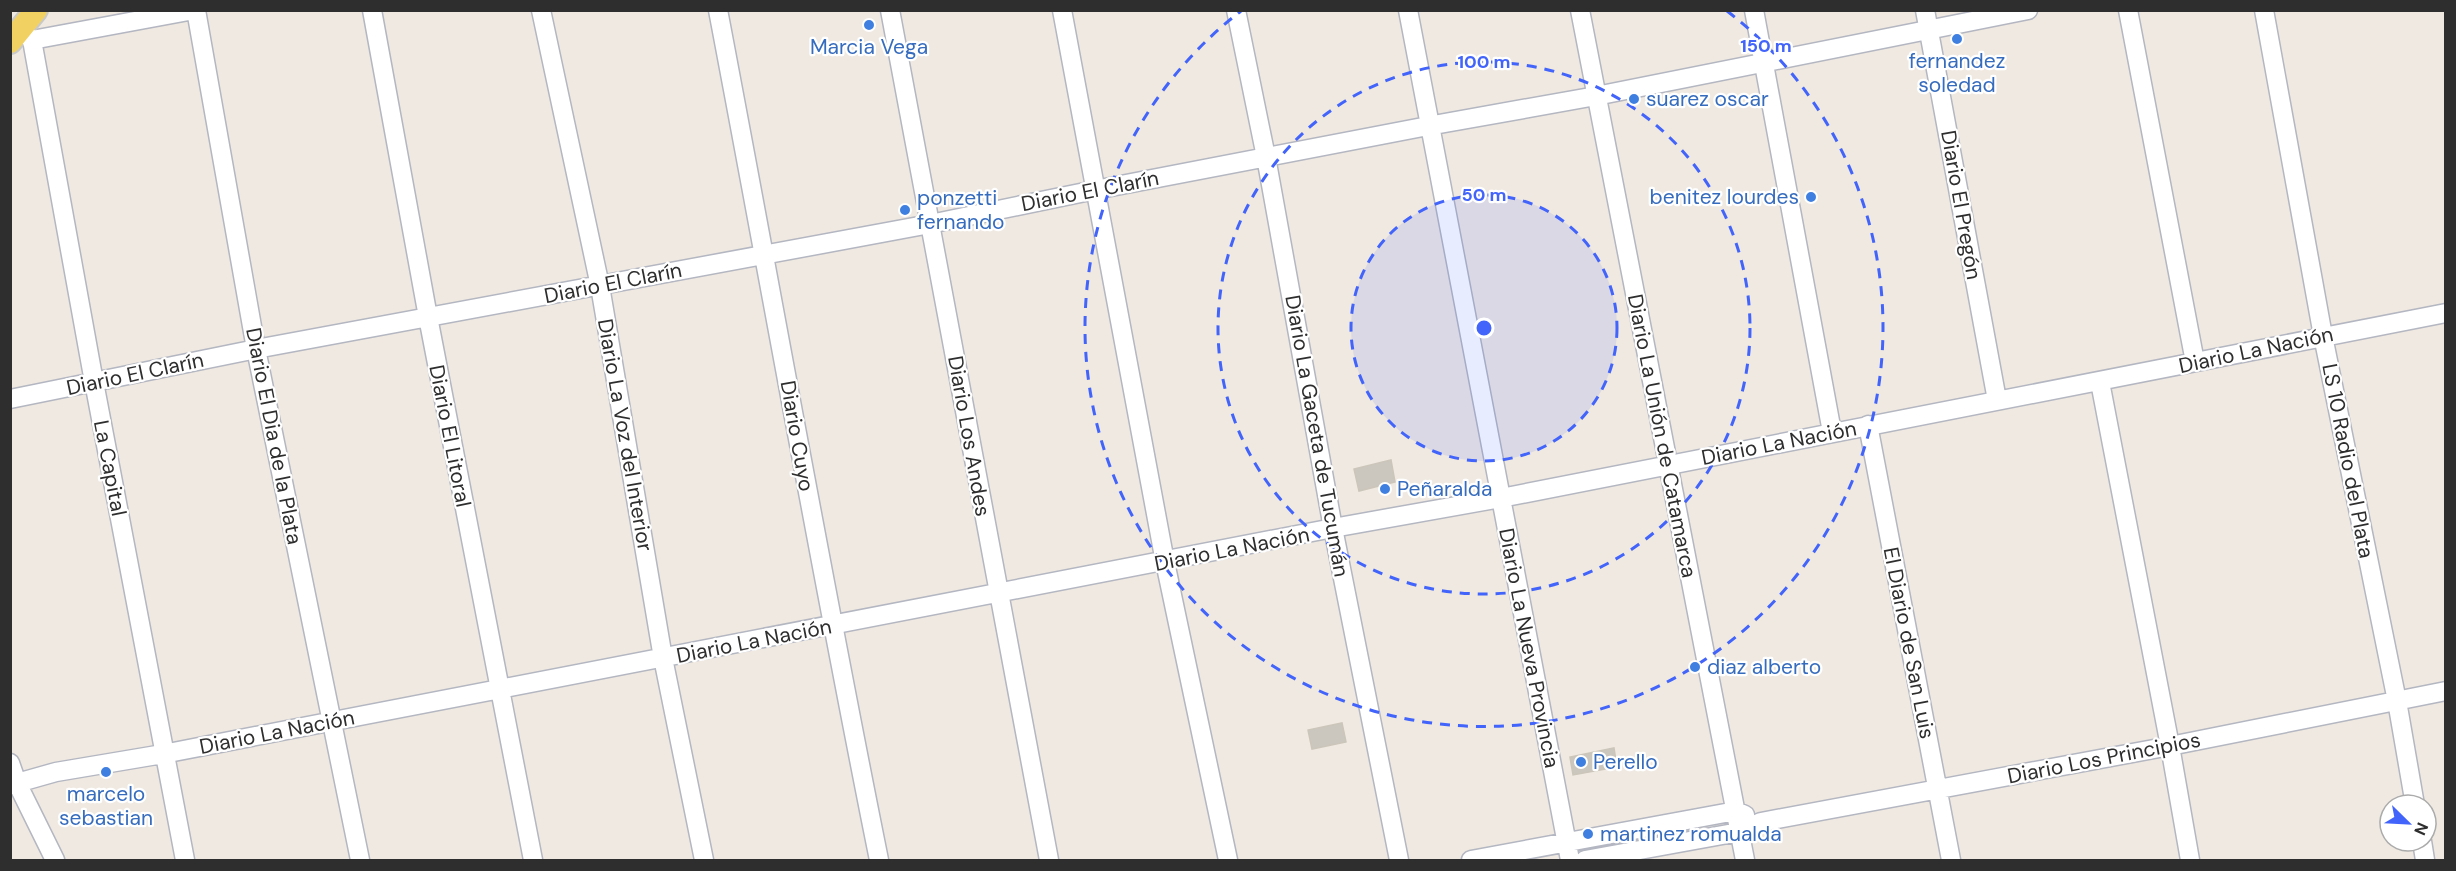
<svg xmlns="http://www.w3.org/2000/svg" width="2456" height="871" font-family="'DM Sans',sans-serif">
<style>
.building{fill:#cbc7bf;stroke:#cbc5ba;stroke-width:1.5}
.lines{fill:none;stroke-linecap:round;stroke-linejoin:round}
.minor-casing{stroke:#b4b7c1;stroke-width:21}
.major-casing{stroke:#c9c9c9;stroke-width:26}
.minor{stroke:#fff;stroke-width:18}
.major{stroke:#f2d163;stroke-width:22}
.ring{fill:none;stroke:#4264fb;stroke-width:3;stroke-dasharray:10 8}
.shop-dot{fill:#3f7fe0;stroke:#fff;stroke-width:2}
.labels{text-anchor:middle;stroke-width:4.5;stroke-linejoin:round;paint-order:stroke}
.shop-label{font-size:21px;fill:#366cbe;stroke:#fff;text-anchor:start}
.street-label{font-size:21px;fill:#2e2e2e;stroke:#fff}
.centre{fill:#4264fb;stroke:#fff;stroke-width:3}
.ring-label{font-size:18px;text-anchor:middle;font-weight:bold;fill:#4264fb;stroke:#fff;stroke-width:4.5;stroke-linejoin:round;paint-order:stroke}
</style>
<rect width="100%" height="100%" fill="#efe9e1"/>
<!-- building -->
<path class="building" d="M1391,460L1395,482L1359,491L1354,469Z
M1342,723L1346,742L1312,749L1308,730Z
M1614,748L1617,767L1573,775L1570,757Z"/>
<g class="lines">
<!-- minor casing -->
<g class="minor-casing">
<path id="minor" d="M196,10L256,349L360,860
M372,10L428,317L533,860
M541,10L600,286L663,658L704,860
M718,10C772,294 822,578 879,860
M890,10L1049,860
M1062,10L1165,562L1228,860
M1236,10L1266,157L1333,528L1399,860
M1408,10L1570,860
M1580,10L1745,860
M1754,10L1832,432
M1925,10L1997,400
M2128,10L2195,362
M2264,10L2323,336L2397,701L2415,805
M24,33L32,40L194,10
M32,40L94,382L185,860
M2100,382L2170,746L2190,860
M10,399L256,349L930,224L1095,190L1428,126L1596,96L2028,10
M1868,425L1951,860
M10,763L17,783L55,860
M10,785L56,772L163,754L1333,528L1501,498L2446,313
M2422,841L2425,860
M1471,860L1736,811L1745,815
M1585,860L1739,832L1761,822L2170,746L2446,691"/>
</g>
<!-- major casing -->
<g class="major-casing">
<path id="major" d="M10,42L36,10"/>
</g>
<!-- minor -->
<use href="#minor" class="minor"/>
<!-- major -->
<use href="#major" class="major"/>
</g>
<!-- distance rings -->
<circle cx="1484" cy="328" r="133" fill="#4264fb" fill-opacity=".12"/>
<g class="ring">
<circle cx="1484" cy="328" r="133"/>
<circle cx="1484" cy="328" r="266"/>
<path d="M1727 11A399 399 0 1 1 1241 11"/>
</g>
<!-- markers -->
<g class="shop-dot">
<circle cx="869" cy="25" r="6"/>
<circle cx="1957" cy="39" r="6"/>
<circle cx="1634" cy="99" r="6"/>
<circle cx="1811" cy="197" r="6"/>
<circle cx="905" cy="210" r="6"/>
<circle cx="1385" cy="489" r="6"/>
<circle cx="1695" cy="667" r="6"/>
<circle cx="1581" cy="762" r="6"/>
<circle cx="106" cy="772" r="6"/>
<circle cx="1588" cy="834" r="6"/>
</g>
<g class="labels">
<!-- shop labels -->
<g class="shop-label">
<text x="869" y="54" text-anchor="middle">Marcia Vega</text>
<text x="1957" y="68" text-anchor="middle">fernandez<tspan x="1957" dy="24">soledad</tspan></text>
<text x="1646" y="106">suarez oscar</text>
<text x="1799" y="204" text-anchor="end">benitez lourdes</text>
<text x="917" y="205">ponzetti<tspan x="917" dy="24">fernando</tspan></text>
<text x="1397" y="496">Peñaralda</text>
<text x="1707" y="674">diaz alberto</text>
<text x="1593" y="769">Perello</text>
<text x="106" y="801" text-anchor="middle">marcelo<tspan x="106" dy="24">sebastian</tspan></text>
<text x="1600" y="841">martinez romualda</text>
</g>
<!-- street labels -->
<g class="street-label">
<text transform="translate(1090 191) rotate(-11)" y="7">Diario El Clarín</text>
<text transform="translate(1961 205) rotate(80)" y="7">Diario El Pregón</text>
<text transform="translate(613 283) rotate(-11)" y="7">Diario El Clarín</text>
<text transform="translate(2256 350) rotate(-12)" y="7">Diario La Nación</text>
<text transform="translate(135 374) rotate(-12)" y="7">Diario El Clarín</text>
<text transform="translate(625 435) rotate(80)" y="7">Diario La Voz del Interior</text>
<text transform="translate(274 436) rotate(79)" y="7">Diario El Dia de la Plata</text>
<text transform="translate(450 436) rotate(79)" y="7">Diario El Litoral</text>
<text transform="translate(797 436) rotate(80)" y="7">Diario Cuyo</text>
<text transform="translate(969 436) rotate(80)" y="7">Diario Los Andes</text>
<text transform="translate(1317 436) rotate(80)" y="7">Diario La Gaceta de Tucumán</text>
<text transform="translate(1662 436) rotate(79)" y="7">Diario La Unión de Catamarca</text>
<text transform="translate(1779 443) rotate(-11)" y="7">Diario La Nación</text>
<text transform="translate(2348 461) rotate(79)" y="7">LS 10 Radio del Plata</text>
<text transform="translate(110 468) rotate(79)" y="7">La Capital</text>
<text transform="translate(1232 549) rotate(-11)" y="7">Diario La Nación</text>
<text transform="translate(754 641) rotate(-11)" y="7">Diario La Nación</text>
<text transform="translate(1909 643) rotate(79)" y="7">El Diario de San Luis</text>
<text transform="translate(1529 648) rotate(79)" y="7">Diario La Nueva Provincia</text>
<text transform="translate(277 732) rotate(-11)" y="7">Diario La Nación</text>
<text transform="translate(2104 758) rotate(-11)" y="7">Diario Los Principios</text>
</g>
</g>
<circle cx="1484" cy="328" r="9" class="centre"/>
<g class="ring-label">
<text x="1766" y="52">150 m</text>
<text x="1484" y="68">100 m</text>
<text x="1484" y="201">50 m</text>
</g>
<!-- border -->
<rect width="2456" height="871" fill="none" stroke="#2e2e2e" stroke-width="24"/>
<!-- north arrow -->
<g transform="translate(2408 823) rotate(114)"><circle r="28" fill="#ffffff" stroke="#ababab" stroke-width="1.5"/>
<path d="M0-4.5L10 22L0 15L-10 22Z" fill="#4264fb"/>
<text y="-9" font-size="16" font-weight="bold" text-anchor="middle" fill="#2e2e2e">N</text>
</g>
</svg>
